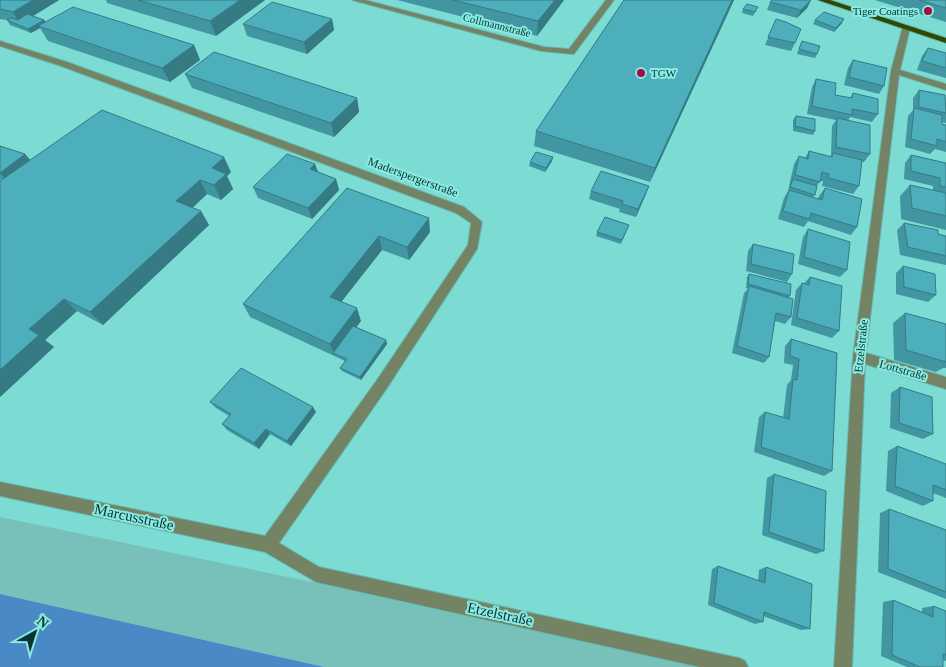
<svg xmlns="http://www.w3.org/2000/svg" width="946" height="667" font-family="Georgia,serif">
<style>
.green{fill:#78c0ba}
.water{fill:#498ac6}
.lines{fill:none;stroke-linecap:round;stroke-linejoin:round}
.minor-casing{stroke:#65bab3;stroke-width:2}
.major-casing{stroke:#65bab3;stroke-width:2}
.minor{fill:#748363;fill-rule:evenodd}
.major{fill:#304902;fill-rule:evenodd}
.wall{fill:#4296a2}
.shaded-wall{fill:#367a84}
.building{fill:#4daebc;stroke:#367a84}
.poi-dot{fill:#a40c45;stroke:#89eae1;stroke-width:2}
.labels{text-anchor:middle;stroke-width:4;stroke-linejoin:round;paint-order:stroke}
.far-poi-label{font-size:11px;fill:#083431;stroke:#89eae1;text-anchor:end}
.far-street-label{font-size:11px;fill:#083431;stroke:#89eae1}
.street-label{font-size:12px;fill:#083431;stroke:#89eae1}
.near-street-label{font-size:15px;fill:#083431;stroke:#89eae1}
</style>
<rect width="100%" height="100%" fill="#7cdcd4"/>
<!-- green -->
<path class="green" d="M0,517L307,581L698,667H324L0,594Z"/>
<!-- water -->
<path class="water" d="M0,594L324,667H0Z"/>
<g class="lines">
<!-- minor casing -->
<g class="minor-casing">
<path id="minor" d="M352,0H365L544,47L569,49L606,0H614L574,54H571L541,51Z
M903,26L910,28L900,70L946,84V90L899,75L866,353L946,377V389L865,364L852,667H834L853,357L891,71Z
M0,41L67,62L464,207L482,222L477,249L387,388L279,543L319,567L739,658L745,661L748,667H700L316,582L265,552L0,496V482L265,536L377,380L468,245L471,223L456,213L61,66L0,46Z"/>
</g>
<!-- major casing -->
<g class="major-casing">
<path id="major" d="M818,0H830L946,38V43Z"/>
</g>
<!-- minor -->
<use href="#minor" class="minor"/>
<!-- major -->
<use href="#major" class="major"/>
</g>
<!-- wall -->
<path class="wall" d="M0,0H59L33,16L44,20L46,22L194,45L200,60L170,82L48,41L40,28L31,33L10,25L7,20L0,19Z
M106,0H265L216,36L107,3Z
M397,0H564L537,36Z
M624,0H734L650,182L534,146L536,131Z
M811,0L807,8L797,18L767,10L770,2Z
M875,0H946V22Z
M743,9L756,11L753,16L742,13Z
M332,19L334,30L307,54L247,36L243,24Z
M776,19L795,43L791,51L765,45Z
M815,20L842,23L834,32L813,24Z
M802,41L817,54L815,58L797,54Z
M928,48L946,53V78L917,70L922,56Z
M853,60L884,86L879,94L844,85L848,68Z
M185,74L357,98L359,112L334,137L192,88Z
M816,79L835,95L850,98L853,93L878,114L872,122L850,117L848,121L870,154L864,162H862L859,186L853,194L822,186L823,181H820L817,186L815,195L813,197L818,199L819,196L825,188L857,227L851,235L808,221L804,227L778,219L784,198L788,191L794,164L799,156L805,158L809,151L830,157L831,155L832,126L836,120L807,114L812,87Z
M919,90L946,103V123L942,122V124L946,125V152L935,149L930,154L905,147L908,116L913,110V98Z
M796,116L815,131L813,135L793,131V120Z
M0,146L25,154L30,160L231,172L227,176L233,189L221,200L207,194L192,208L201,211L209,225L103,325L77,311L45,340L54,347L0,397V181L2,180L0,179Z
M911,155L946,163V230L901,219L900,196L910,185L933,190V186L904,179L905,163Z
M553,157L552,161L545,172L529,166L530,162Z
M315,164L318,172L336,179L339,190L312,219L258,198L253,187Z
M649,186L636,217L619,212L620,209L589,199L591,191Z
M347,188L430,232L409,260L382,250L341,302L361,321L356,327L386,340L387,344L361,380L342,371L340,368L345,361L250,317L243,304Z
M904,223L938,234L946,236V265L900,255L897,230Z
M629,225L621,244L596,236L597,232Z
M808,229L847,270L840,277L798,264L803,237Z
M753,244L792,274L787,282L746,271L748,251Z
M903,266L936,295L928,302L896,294V273Z
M749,274L790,296L788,298L791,317L785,324L775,321L769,357L764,363L732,353L744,293L748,289L746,288L747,277Z
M810,277L839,331L832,338L791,325L796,290L802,283H804Z
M905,313L946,324V368H943L936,372L894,360L893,323Z
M791,339L837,353L832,471L824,476L754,452L759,417L765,412L783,418L787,385L791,380L793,365L784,363L785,346Z
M900,387L933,434L923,439L890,428L891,393Z
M210,402L316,412L291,446L270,434L259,449L227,430L222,424L229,416L216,408Z
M897,446L946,464V498L933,493V501L923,506L886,491L888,451Z
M774,474L824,551L816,554L762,535L767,478Z
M889,509L946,530V599L878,572L880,513Z
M718,566L758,581L759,570L766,567L810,629L801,630L763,616V622L755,624L708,605L712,569Z
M893,600L922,612V608L933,606L946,611V661L943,660V667H907L881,656L883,602Z"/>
<!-- shaded-wall -->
<path class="shaded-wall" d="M33,0H59L20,24L13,12Z
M240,0H265L216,36L210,21Z
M555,0H564L537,36L538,21Z
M732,0H734L650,182L655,168Z
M811,0L807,8L797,18L801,10Z
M332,19L334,30L307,54L304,42Z
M844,19L842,23L834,32L836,28Z
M44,20L47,24L38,26L40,28L31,33L28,29Z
M194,45L200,60L170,82L162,68Z
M357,98L359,112L334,137L331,123Z
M25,154L32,162L7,181L0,173Z
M224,157L231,172L227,176L233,189L221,200L214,185L212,168Z
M553,157L552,161L545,172L546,168Z
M315,164L319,175L310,169Z
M336,179L339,190L312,219L308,208Z
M200,180L207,194L185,215L176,201Z
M649,186L646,194L636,217L638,209Z
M201,211L209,225L103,325L90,312Z
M429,218L430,232L409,260L407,247Z
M379,236L382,250L335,310L330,297Z
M64,299L77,311L45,340L54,347L0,397V370L29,329Z
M357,308L361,321L336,354L333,353L335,356L330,344Z
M386,340L387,344L361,380L360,377Z
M313,407L316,412L291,446L287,441Z
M266,429L270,434L259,449L254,443Z"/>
<!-- building -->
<path class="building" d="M0,0H33L13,12L0,9Z
M138,0H240L210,21Z
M453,0H555L538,21Z
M624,0H732L655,168L536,131Z
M772,0H811L801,10L770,2Z
M919,0H946V8Z
M272,2L332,19L304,42L243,24Z
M747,4L758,7L755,12L743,9Z
M73,7L194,45L162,68L38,26Z
M824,12L844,19L836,28L815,20Z
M27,14L44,20L28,29L7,20L11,18L18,20Z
M776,19L786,22L801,29L795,43L768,37Z
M802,41L820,46L817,54L799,49Z
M928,48L946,53V68L922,61Z
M214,52L357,98L331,123L185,74Z
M853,60L887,68L884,86L849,77Z
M816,79L836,83L835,95L852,98L853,93L878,99V114L852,109V115L812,106Z
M919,90L945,95L946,113L919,107Z
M914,108L942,115V124L946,125V142L937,139V146L911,139Z
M102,110L224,157L212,168L226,174L214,185L200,180L176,201L201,211L90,312L64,299L29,329L39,335L0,370V181Z
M796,116L815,119V131L795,126Z
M837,118L870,125V154L836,147Z
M0,146L25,154L0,173Z
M809,151L832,157L833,153L862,160L859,186L828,178L829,174L822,172L820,182L795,175L799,156L808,159Z
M536,152L553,157L546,168L530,162Z
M287,154L315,164L310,169L336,179L308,208L253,187Z
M911,155L946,163V187L940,186V178L911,171Z
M601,171L649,186L638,209L622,204L623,201L591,191Z
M793,179L817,186L815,195L790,187Z
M910,185L946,193V216L912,208Z
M347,188L429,218L407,247L379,236L330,297L357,308L330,344L243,304Z
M825,188L862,199L857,227L811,213L809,219L783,211L789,190L822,200Z
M605,217L629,225L622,240L597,232Z
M904,223L938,230V234L946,236V256L908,247Z
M808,229L850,242L847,270L804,257Z
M753,244L794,254L792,274L751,264Z
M903,266L935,274L936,295L904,287Z
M749,274L791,284L790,296L748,284Z
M810,277L842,286L839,331L797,318L802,283L809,285Z
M749,286L793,299L791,317L776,313L769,357L737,346Z
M905,313L946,324V362L906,350Z
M353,326L386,340L360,377L340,368L347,359L333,353Z
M791,339L837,353L832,471L761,447L765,412L789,419L793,379L797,380L799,359L790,356Z
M241,368L313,407L287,441L266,429L254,443L222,424L231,414L210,402Z
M900,387L932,397L933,434L899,423Z
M897,446L946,464V490L933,485V501L895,486Z
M774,474L826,491L824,551L769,532Z
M889,509L946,530V592L888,569Z
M718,566L765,583L766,567L812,584L810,629L764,612L763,622L714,603Z
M893,600L933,617V606L946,611V655L943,654V667H920L892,655Z"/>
<!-- markers -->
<g class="poi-dot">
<circle cx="928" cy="11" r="5"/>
<circle cx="641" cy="73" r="5"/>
</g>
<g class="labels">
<!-- far-poi labels -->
<g class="far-poi-label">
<text x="918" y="15">Tiger Coatings</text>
<text x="651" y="77" text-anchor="start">TGW</text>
</g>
<!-- far-street labels -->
<g class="far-street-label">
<text transform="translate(497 25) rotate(14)" y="4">Collmannstraße</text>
</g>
<!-- street labels -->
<g class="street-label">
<text transform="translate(413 177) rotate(20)" y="4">Maderspergerstraße</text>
<text transform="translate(861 346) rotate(-84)" y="4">Etzelstraße</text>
<text transform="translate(903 370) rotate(16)" y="4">Lottstraße</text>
</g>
<!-- near-street labels -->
<g class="near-street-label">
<text transform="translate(134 517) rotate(12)" y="5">Marcusstraße</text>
<text transform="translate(500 614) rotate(12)" y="5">Etzelstraße</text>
</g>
</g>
<!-- north arrow -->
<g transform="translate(35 632) rotate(39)" stroke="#89eae1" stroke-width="4" paint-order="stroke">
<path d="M0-4L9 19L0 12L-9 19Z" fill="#083431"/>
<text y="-8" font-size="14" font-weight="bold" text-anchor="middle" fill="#083431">N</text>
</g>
</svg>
